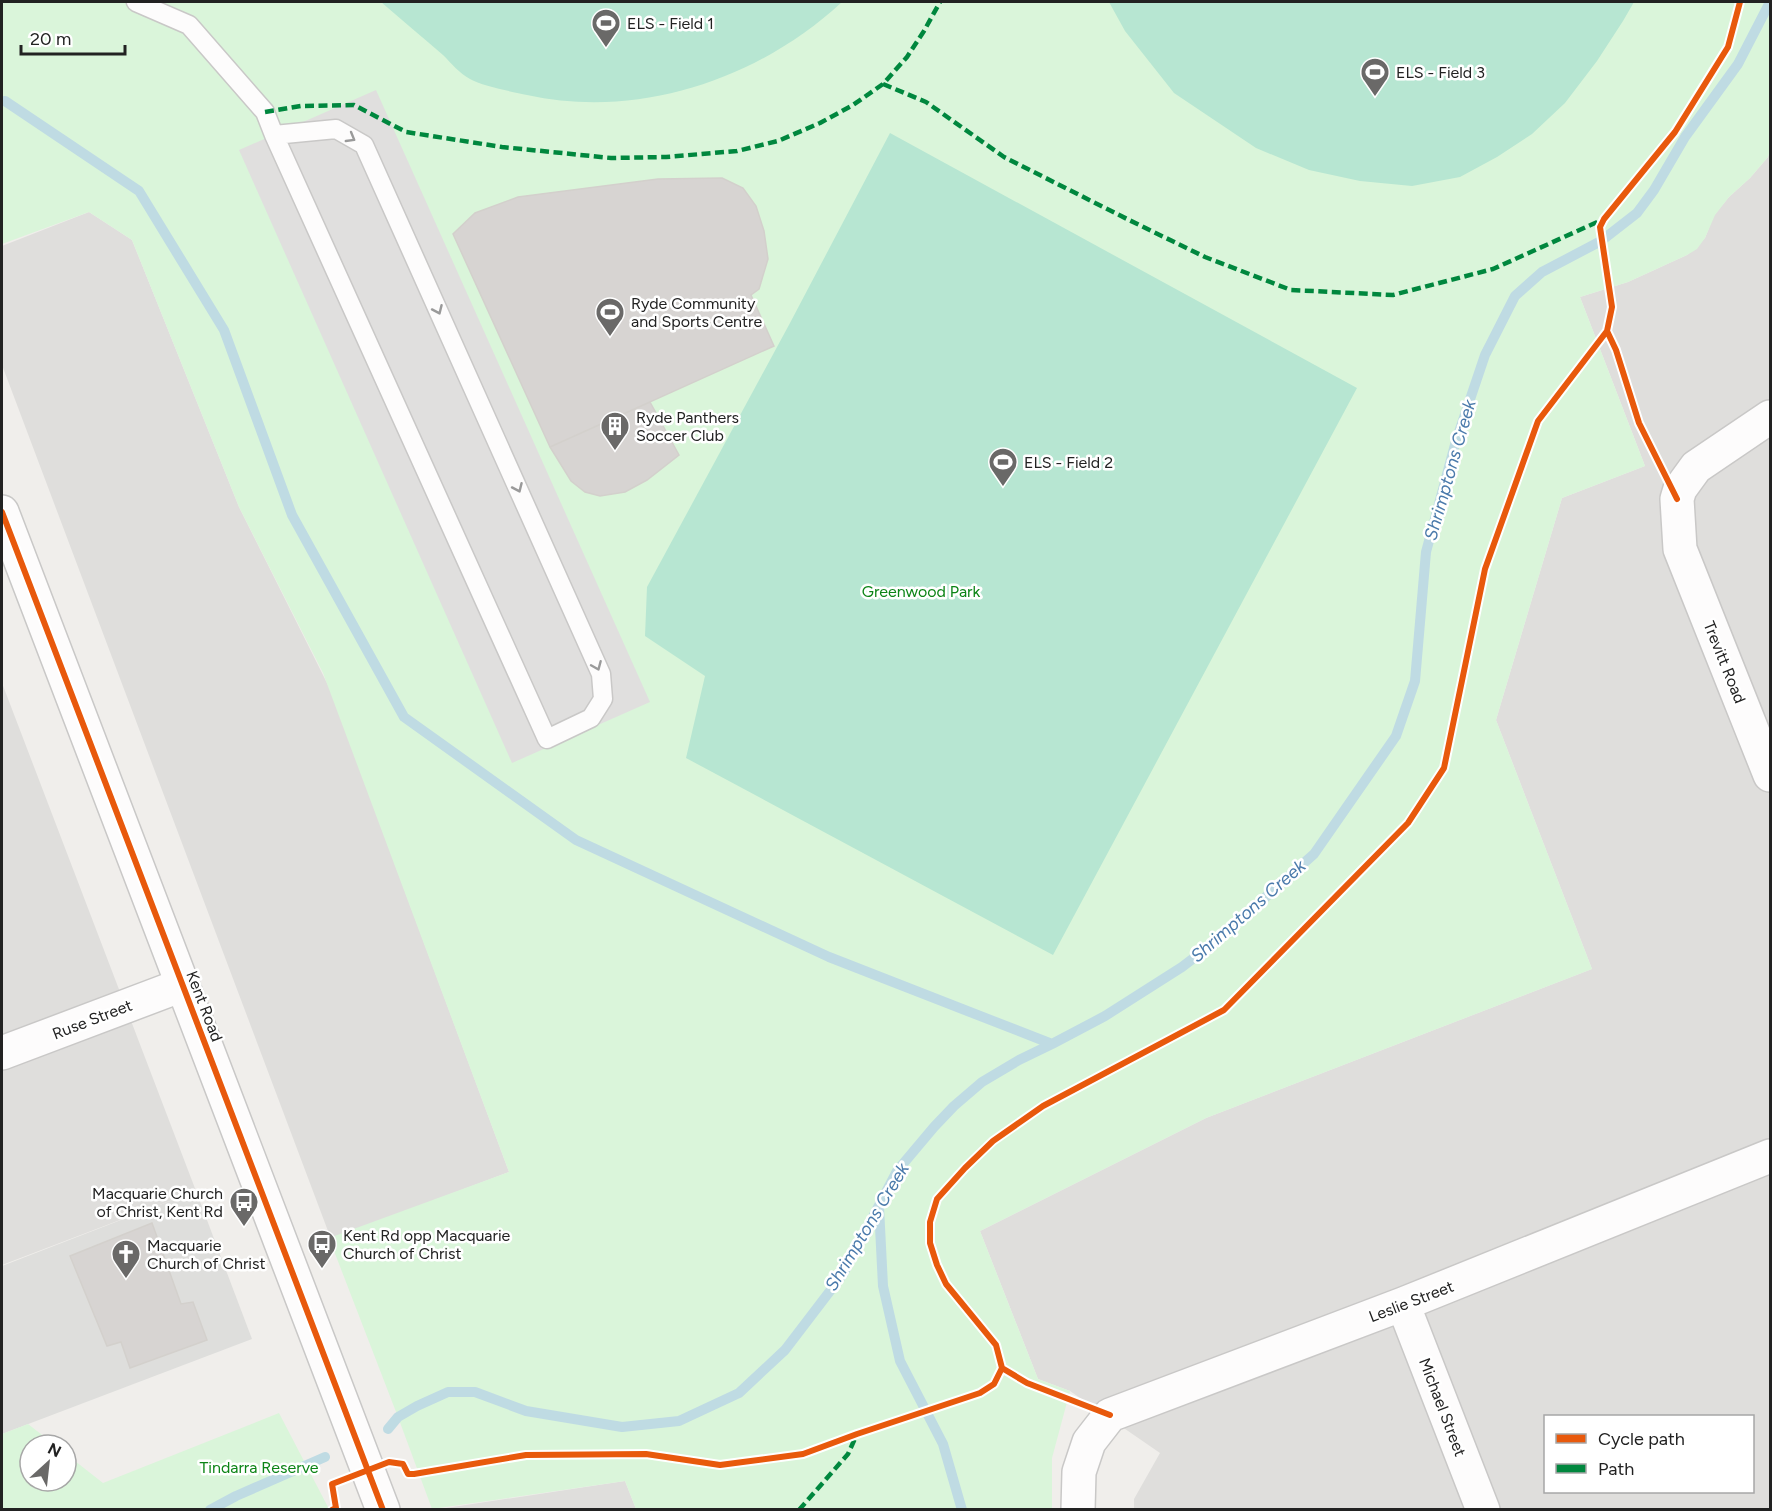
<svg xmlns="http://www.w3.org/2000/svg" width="1772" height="1511" font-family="Figtree,sans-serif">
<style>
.residential{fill:#dfdedc;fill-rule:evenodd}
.religious{fill:#dededc}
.park{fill:#daf5da}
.pitch{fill:#b7e6d2}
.parking{fill:#e0dfde}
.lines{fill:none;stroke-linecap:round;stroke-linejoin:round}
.stream{stroke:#bfdbe3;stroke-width:10}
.building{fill:#d7d4d2;stroke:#d3d0cc;stroke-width:1.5}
.service-casing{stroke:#c9c8c7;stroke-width:21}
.minor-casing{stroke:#c9c8c7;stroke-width:36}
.tertiary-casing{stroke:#c9c8c7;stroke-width:36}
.service{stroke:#fdfcfc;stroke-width:18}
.minor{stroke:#fdfcfc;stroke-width:33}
.tertiary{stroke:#fdfcfc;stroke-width:33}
.quiet{stroke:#00873e;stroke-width:4.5;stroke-dasharray:9 4.5;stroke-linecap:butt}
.cycleway-casing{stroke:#fff;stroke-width:10}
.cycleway{stroke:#e8590c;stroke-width:6}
.oneway{stroke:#9a9a9a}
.labels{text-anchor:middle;stroke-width:5;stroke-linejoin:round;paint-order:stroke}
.poi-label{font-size:16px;fill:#222;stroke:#fff;text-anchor:start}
.park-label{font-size:16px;fill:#0c8416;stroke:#fff}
.street-label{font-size:16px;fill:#222;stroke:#fff}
.water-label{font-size:18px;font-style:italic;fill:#4a7aab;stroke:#fff}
</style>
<rect width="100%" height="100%" fill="#f0eeeb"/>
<!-- residential -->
<path class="residential" d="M1770,150V1509H1134V1499L1160,1453L1070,1391L1038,1379L980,1231L1206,1118L1592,969L1496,720L1562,498L1645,466L1580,297L1628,282L1687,255L1705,238L1714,215L1729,197L1750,178L1768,157ZM1546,1416H1752V1492H1546Z
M89,212L132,240L239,507L330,689L509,1172L331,1239L2,365V246Z
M2,683L196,1191L2,1265Z
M625,1481L636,1509L433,1510Z"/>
<!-- religious -->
<path class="religious" d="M196,1191L252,1339L2,1434V1266Z"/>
<!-- park -->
<path class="park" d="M2,2H1770V150L1768,157L1750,178L1729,197L1715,215L1705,238L1697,249L1687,255L1628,282L1580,297L1645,466L1562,498L1496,720L1592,969L1206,1118L980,1231L1038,1379L1070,1391L1052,1458V1509H636L625,1481L432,1509L398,1417L329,1238L509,1172L323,673L239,507L132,240L89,212L2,244Z
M279,1413L329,1509H2V1434L28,1424L55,1445H30V1481H66V1454L103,1483Z"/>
<!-- pitch -->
<path class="pitch" d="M381,2H842C759,79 639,120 527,95C513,92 482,86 470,79C460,74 451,63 443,55C422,37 401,19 381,2Z
M1109,2H1634L1623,21L1597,61L1565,103L1532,134L1497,157L1460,177L1412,186L1360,181L1309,170L1256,148L1174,93L1125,31Z
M890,133L1357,388L1053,955L686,758L705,676L645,636L647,587L790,323Z"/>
<!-- parking -->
<path class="parking" d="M376,90L650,702L512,763L239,150Z"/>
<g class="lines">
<!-- stream -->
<path class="stream" d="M5,101L139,191L224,330L292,515L404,717L576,840L829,957L1052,1044
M879,1207L883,1286L900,1361L943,1444L962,1510
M388,1429L398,1417L417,1406L448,1392H475L526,1411L622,1427L679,1421L739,1393L785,1350L843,1274L897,1171L934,1127L954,1106L982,1082L1019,1060L1052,1044L1105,1016L1182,967L1220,938L1314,854L1396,736L1415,681L1426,552L1456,441L1485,355L1515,296L1542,272L1601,241L1637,213L1654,190L1685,137L1738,64L1770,2
M210,1510L236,1496L325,1457"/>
</g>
<!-- building -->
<path class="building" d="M722,178L743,188L756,206L764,231L768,259L759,289L751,295L774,346L550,447L453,234L475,213L518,197L658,179Z
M650,402L679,455L647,480L625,492L600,496L585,492L571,481L550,447Z
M152,1223L181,1304L193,1302L207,1340L130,1368L121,1342L107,1346L70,1256Z"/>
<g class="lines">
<!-- service casing -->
<g class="service-casing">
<path id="service" d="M136,2L189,25L265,112L274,135L547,739L591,718L603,699L601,674L364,145L336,129L274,135"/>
</g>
<!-- minor casing -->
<g class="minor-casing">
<path id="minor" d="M1770,417L1696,467L1680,489L1677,499L1680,549L1770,775
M2,1053L182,985
M1403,1304L1483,1510
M1078,1510L1079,1472L1089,1442L1110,1415L1403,1304L1770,1156"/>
</g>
<!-- tertiary casing -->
<g class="tertiary-casing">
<path id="tertiary" d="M2,512L383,1510"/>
</g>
<!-- service -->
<use href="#service" class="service"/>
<!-- minor -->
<use href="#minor" class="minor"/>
<!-- tertiary -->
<use href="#tertiary" class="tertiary"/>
<!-- quiet -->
<path class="quiet" d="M883,84L926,102L1004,157L1129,220L1205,257L1291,290L1393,295L1493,269L1604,219
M265,112L301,106L354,105L406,132L502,147L611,158L666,157L737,151L778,141L820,123L853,105L883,84L907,57L924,31L940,2
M799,1510L848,1454L857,1434"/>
<!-- cycleway casing -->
<g class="cycleway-casing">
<path id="cycleway" d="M1607,331L1616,350L1639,423L1677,499
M2,512L383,1510
M1002,1368L1027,1383L1110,1415
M332,1510L336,1508L332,1484L389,1462L403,1464L408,1474H414L526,1455L646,1454L720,1465L803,1454L857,1434L980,1393L994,1384L1002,1368L996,1345L946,1284L937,1265L930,1243V1222L937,1199L965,1168L993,1141L1043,1106L1224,1010L1408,823L1444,768L1485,569L1538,421L1607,331L1612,307L1600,227L1604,219L1675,132L1728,47L1740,2"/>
</g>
<!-- cycleway -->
<use href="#cycleway" class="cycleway"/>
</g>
<!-- one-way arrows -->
<defs><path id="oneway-chevron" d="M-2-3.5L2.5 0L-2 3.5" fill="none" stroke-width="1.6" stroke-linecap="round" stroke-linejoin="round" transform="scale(1.5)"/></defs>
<g class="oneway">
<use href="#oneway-chevron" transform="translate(351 138) rotate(30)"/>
<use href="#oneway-chevron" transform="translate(438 310) rotate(66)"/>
<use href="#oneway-chevron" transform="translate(518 488) rotate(66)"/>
<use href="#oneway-chevron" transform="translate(597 666) rotate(67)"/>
</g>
<!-- icons -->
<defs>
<g id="stadium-pin" transform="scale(1.5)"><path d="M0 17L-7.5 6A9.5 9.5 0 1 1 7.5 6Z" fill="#6a6968" stroke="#fff"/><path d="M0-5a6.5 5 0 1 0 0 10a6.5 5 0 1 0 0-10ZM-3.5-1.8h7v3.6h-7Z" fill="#fff"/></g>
<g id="building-pin" transform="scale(1.5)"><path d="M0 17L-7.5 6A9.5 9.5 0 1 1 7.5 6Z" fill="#6a6968" stroke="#fff"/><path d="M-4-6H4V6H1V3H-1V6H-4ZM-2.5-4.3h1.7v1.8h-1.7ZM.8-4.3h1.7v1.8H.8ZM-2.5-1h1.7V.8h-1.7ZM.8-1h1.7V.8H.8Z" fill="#fff"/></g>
<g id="bus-pin" transform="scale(1.5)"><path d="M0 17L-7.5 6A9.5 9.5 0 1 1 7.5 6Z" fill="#6a6968" stroke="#fff"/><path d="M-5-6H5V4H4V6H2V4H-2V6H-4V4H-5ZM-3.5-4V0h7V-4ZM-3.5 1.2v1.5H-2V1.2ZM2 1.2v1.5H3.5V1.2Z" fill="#fff"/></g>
<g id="church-pin" transform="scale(1.5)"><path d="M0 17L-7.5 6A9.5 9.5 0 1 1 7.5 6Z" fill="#6a6968" stroke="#fff"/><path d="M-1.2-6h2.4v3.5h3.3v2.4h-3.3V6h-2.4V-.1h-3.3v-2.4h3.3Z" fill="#fff"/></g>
</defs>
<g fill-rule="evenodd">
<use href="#stadium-pin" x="606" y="23"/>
<use href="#stadium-pin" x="1375" y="72"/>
<use href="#stadium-pin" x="610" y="312"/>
<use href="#building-pin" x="615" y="426"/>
<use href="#stadium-pin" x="1003" y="462"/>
<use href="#bus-pin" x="244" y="1202"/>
<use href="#bus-pin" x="322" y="1244"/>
<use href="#church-pin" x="126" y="1254"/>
</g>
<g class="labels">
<!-- poi labels -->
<g class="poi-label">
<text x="627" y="29">ELS - Field 1</text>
<text x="1396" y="78">ELS - Field 3</text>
<text x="631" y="309">Ryde Community<tspan x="631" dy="18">and Sports Centre</tspan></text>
<text x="636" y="423">Ryde Panthers<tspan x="636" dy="18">Soccer Club</tspan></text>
<text x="1024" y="468">ELS - Field 2</text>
<text x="223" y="1199" text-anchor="end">Macquarie Church<tspan x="223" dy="18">of Christ, Kent Rd</tspan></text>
<text x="343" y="1241">Kent Rd opp Macquarie<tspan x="343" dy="18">Church of Christ</tspan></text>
<text x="147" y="1251">Macquarie<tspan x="147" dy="18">Church of Christ</tspan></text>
</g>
<!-- park labels -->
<g class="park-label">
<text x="921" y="597">Greenwood Park</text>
<text x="259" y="1473">Tindarra Reserve</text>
</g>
<!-- street labels -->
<g class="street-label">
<text transform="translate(1725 662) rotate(68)" y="6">Trevitt Road</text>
<text transform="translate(205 1006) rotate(69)" y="6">Kent Road</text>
<text transform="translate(92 1019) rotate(-21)" y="6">Ruse Street</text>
<text transform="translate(1411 1301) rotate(-21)" y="6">Leslie Street</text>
<text transform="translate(1443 1407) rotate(69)" y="6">Michael Street</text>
</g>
<!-- water labels -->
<g class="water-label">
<text transform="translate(1450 470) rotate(-74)" y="6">Shrimptons Creek</text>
<text transform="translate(1248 911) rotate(-41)" y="6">Shrimptons Creek</text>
<text transform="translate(867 1227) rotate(-59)" y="6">Shrimptons Creek</text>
</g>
</g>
<!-- border -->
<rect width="1772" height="1511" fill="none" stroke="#222222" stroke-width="6"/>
<!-- legend -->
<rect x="1544" y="1415" width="210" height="78" fill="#ffffff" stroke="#a7a7a7" stroke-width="1.5"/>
<rect x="1556" y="1434" width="30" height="9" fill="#e8590c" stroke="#a7a7a7" stroke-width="1.5"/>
<text x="1598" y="1445" font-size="18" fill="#222222">Cycle path</text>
<rect x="1556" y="1464" width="30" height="9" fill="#00873e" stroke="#a7a7a7" stroke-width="1.5"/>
<text x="1598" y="1475" font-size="18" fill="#222222">Path</text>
<!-- north arrow -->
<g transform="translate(48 1463) rotate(27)"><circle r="28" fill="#ffffff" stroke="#a7a7a7" stroke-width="1.5"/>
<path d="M0-4.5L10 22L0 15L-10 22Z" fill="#6a6968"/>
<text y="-9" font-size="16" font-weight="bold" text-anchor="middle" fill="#222222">N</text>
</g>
<!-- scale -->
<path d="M21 45v9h104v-9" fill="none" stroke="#222222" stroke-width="3"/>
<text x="30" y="45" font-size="18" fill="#222222" stroke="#ffffff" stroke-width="4.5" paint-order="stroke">20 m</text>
</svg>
